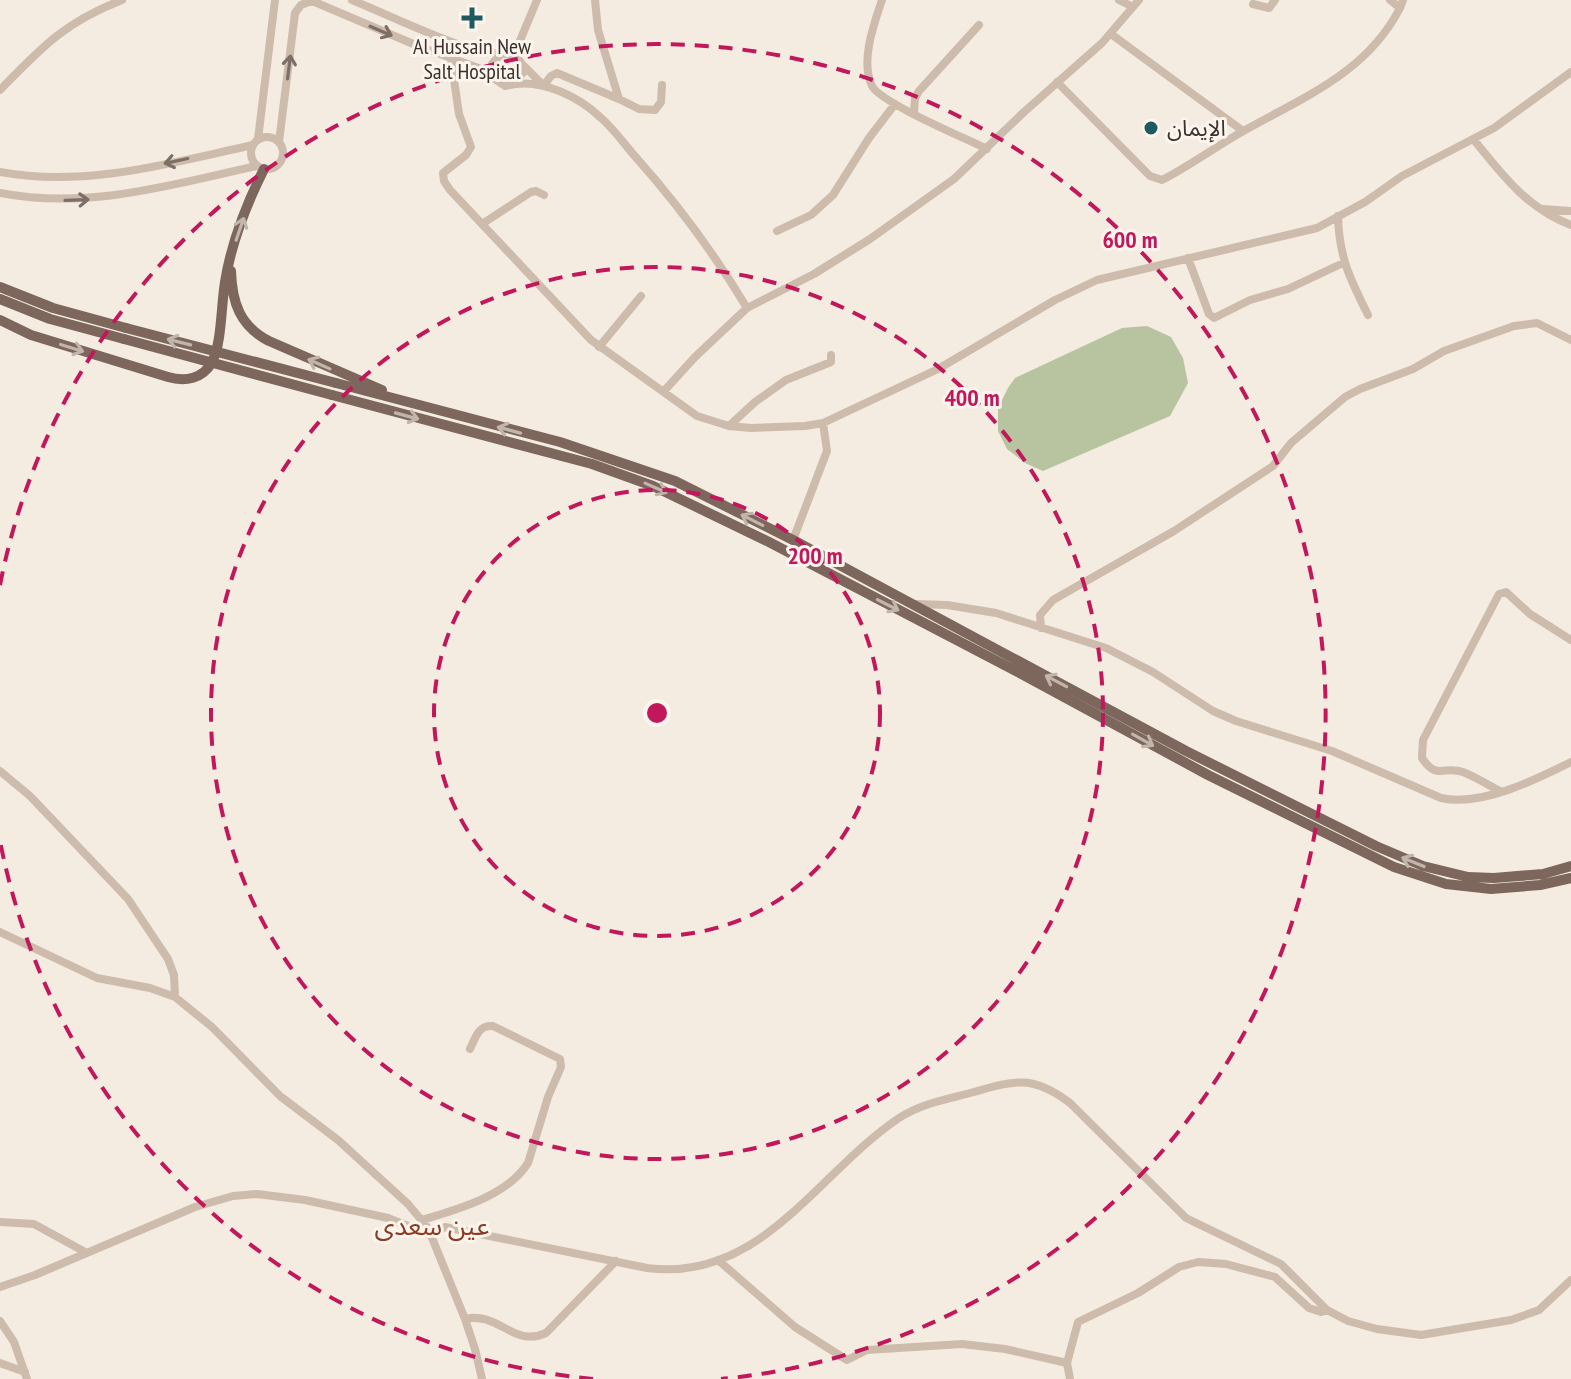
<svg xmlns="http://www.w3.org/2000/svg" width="1571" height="1379" font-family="'PT Sans Narrow','Noto Sans Arabic',sans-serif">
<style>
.green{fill:#b8c4a0}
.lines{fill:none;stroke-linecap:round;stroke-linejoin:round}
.minor{stroke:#cdbbac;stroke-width:8}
.major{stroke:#7d675c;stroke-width:10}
.major-bridge{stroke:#7d675c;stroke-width:10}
.oneway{stroke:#7d6f65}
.oneway2{stroke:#c2b5ac}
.ring{fill:none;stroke:#c2185b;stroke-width:4;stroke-dasharray:14 10}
.poi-dot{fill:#1f5a5e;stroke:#fbf5ee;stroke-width:3}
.labels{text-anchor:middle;stroke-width:6;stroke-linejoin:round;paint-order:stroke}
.poi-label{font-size:22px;fill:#3b302b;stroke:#fbf5ee}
.quarter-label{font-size:26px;fill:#8c3b22;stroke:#fbf5ee}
.centre{fill:#c2185b;stroke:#fbf5ee;stroke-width:4}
.ring-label{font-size:24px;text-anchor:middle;font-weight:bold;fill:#c2185b;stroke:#fbf5ee;stroke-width:6;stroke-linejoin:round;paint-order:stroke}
</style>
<rect width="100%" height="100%" fill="#f4ebe1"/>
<!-- green -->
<path class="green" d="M1147,326L1171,337L1183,358L1188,383L1170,416L1043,471L1025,463L1007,449L998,431V408L1008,388L1015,378L1122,328Z"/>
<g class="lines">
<!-- minor -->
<path class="minor" d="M310,0L418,46L484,70L492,77
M352,0C393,17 435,38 478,51C496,56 520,47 524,71L515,84L505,86L492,77V64L500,55
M882,0C874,24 860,61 872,86C881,103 965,138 987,149
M1119,0L1133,7
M1390,0L1400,8L1403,0
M1253,4L1269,8L1275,0
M1111,34L1243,131
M514,55L537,0
M451,59L459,114L471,147L466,155L443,173L444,181L450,190L591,340L697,416L729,426L751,428L805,426L823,423L938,369L1055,300L1097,280L1317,228L1365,202L1402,176L1494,128L1571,72
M523,65L543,85
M1057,82L1150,176L1162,180C1191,165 1218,145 1247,129C1306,96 1367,72 1400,8
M515,84C544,80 579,97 600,117C612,127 622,141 633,154C676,202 714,253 747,308
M544,85L551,76L557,73L619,99L598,30L595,0
M0,90C42,47 65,22 122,0
M619,99L639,109L655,110L661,102L662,85
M914,113L915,98L919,91L979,25
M251 153a16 16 0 1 1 32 0a16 16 0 1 1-32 0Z
M258,139L275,0
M1474,140C1502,175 1528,209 1571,225
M279,142L295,13L301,5L311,1
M0,172C86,188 169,163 253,145
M0,193C89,210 170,185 257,166
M1543,209L1571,211
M1338,216C1339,257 1350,279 1368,315
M482,224L531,192L536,191L544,195
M777,231L811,215L833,195L869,138L895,104
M1188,258L1209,314L1214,318L1250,300L1288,289L1343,263
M599,347L641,296
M664,391L695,357L747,308L814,274L870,239L954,179L1024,112L1102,43L1139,0
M729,426L755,402L786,380L831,362V355
M793,540L827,451L823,423
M915,604L947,605L996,613L1106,648L1153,672L1213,711L1236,721L1332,751L1441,798C1481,807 1535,780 1571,762
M1041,628L1040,615L1053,600L1174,531L1273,466L1291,443L1345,397L1360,389L1413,369L1444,351L1514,326L1537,323L1571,340
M0,771L30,796L128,899L168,959L174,975L175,997
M1500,791C1488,785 1476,777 1463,772C1444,765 1437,781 1422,758L1423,740L1499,594L1506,592L1530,614L1571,640
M0,932L97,978L150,988L175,997L212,1027L280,1096L338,1140L408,1204L428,1228L465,1319L475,1349L482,1379
M422,1220C458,1209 507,1196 528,1163L548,1097L561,1067L560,1059L493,1026C478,1025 476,1037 470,1049
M0,1222L34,1224L85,1252
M718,1260L795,1327L847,1360L867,1350L962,1344L1005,1349L1067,1363
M0,1287L35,1275L195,1207L233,1196L257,1194L305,1200L388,1218L430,1235L445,1227L647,1268C761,1283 817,1173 899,1118C922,1103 948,1099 974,1092C1016,1080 1033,1075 1070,1103L1186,1218L1281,1264L1327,1310L1348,1321L1377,1329L1421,1335L1511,1320L1539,1310L1571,1280
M465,1319C499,1311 513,1348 546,1333L616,1261
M0,1321L14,1342L27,1379
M0,1363L25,1372
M1070,1379L1067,1363L1078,1322L1138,1293L1179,1267L1198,1262L1226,1264L1275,1277L1309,1308L1321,1312L1327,1310"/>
<!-- major -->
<path class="major" d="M231,271C232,303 240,326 269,341L382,390
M0,287L53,308L126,328
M0,299L50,319L124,339
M0,320L31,335L168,377C185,382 203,379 212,362C222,343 221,305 225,282C231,244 247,203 264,169
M336,383L560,442L675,481L793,540L1186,751L1376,846L1423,866L1468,877L1494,878L1543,874L1571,866
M332,395L592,464L653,486L769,542L1016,671L1208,775L1394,867L1446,884L1491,889L1540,885L1571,878"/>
<!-- major-bridge -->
<path class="major-bridge" d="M126,328L336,383
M124,339L332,395"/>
</g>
<!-- one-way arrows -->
<defs><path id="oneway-shaft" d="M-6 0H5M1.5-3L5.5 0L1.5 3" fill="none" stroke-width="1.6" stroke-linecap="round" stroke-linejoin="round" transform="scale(2)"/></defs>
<g class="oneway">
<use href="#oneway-shaft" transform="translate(381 31) rotate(23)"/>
<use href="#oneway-shaft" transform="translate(289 67) rotate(-83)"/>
<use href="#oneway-shaft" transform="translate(176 161) rotate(168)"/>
<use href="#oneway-shaft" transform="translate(77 200) rotate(-2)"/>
</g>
<g class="oneway2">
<use href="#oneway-shaft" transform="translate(240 229) rotate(-71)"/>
<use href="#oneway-shaft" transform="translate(179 342) rotate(-166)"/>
<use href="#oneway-shaft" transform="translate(72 348) rotate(17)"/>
<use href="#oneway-shaft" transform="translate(319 364) rotate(-156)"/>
<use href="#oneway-shaft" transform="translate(407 416) rotate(15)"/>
<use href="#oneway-shaft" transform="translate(509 430) rotate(-165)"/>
<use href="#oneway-shaft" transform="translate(656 488) rotate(24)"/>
<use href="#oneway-shaft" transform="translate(752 520) rotate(-153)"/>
<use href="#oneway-shaft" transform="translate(888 605) rotate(27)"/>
<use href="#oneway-shaft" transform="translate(1056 681) rotate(-152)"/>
<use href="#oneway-shaft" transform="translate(1143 740) rotate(29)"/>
<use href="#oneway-shaft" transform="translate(1413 862) rotate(-158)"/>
</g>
<!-- distance rings -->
<g class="ring">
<circle cx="657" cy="713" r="223"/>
<circle cx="657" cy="713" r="446"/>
<path d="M593 1379A669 669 0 0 1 0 841M0 585A669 669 0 1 1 721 1379"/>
</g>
<!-- markers -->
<g class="poi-dot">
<path d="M468 6h8v8h8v8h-8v8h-8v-8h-8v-8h8z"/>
<circle cx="1151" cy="128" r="8"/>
</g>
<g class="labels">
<!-- poi labels -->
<g class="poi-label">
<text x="472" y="54">Al Hussain New<tspan x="472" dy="25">Salt Hospital</tspan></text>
<text x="1167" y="136" text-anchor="start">الإيمان</text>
</g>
<!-- quarter labels -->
<g class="quarter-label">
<text x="432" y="1235">عين سعدى</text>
</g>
</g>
<circle cx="657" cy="713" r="12" class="centre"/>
<g class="ring-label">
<text x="1130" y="248">600 m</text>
<text x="972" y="406">400 m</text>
<text x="815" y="564">200 m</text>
</g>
</svg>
